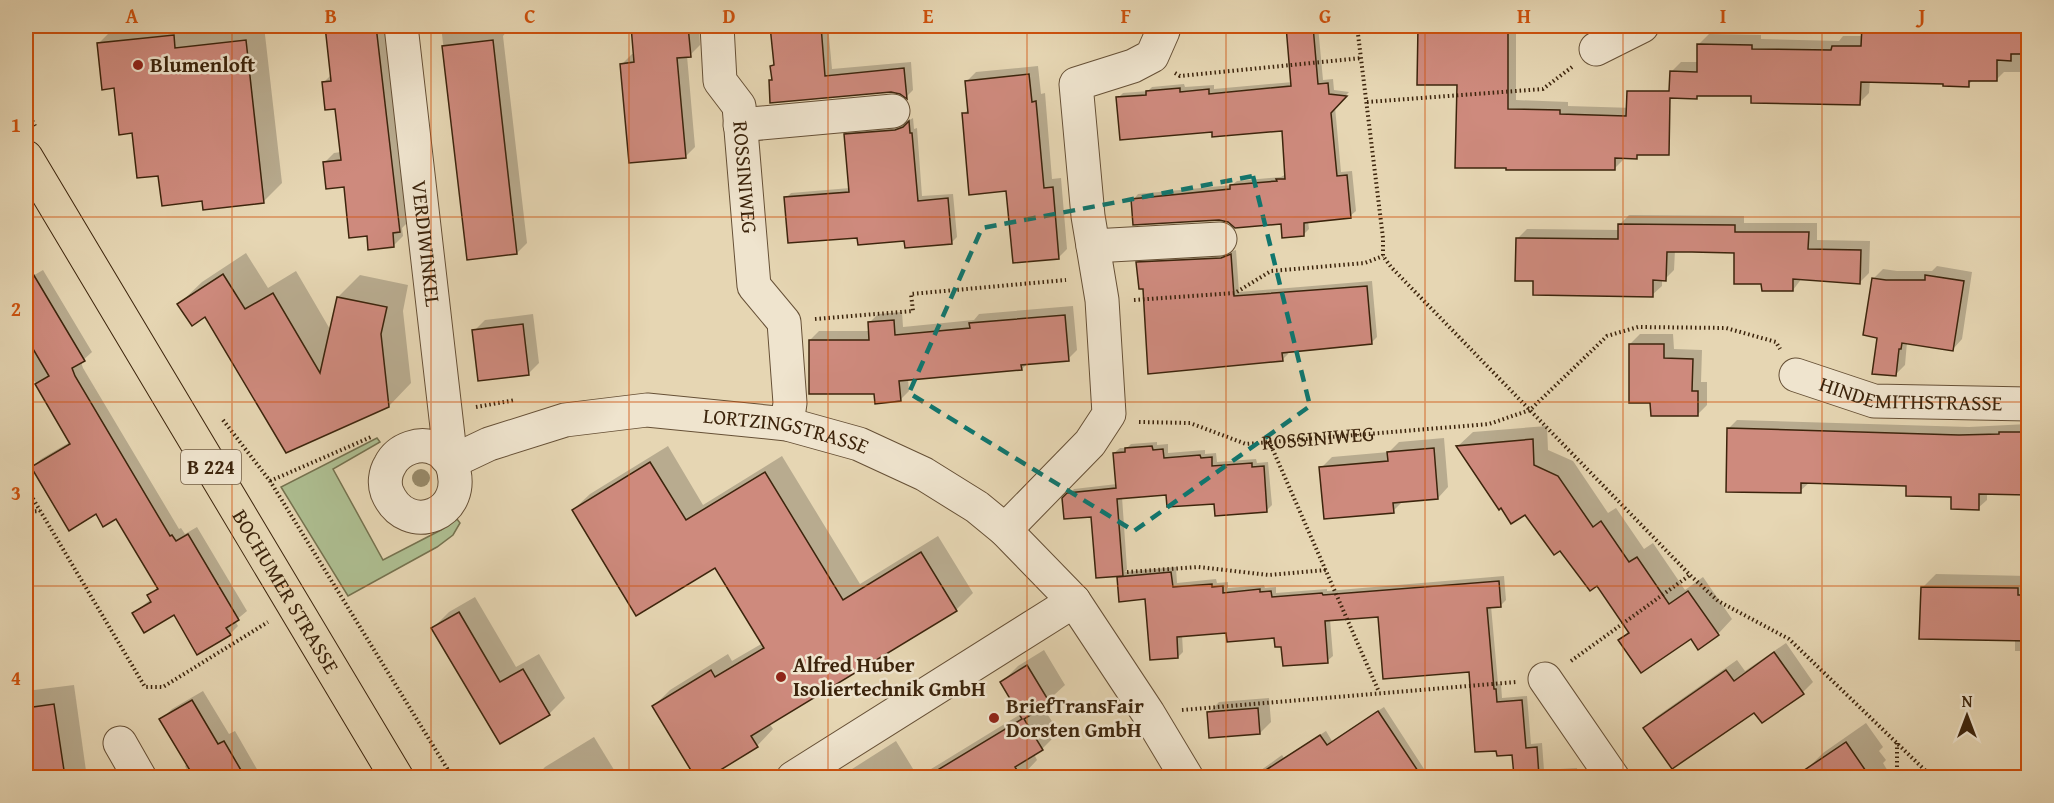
<svg xmlns="http://www.w3.org/2000/svg" width="2054" height="803" viewBox="0 0 2054 803" font-family="'Gentium Book Plus',serif">
<rect width="100%" height="100%" fill="#e6d6b3"/>
<filter id="stains"><feTurbulence type="fractalNoise" baseFrequency=".00333" numOctaves="4"/><feColorMatrix values="0 0 0 0 .2 0 0 0 0 .09 0 0 0 0 .02 0 0 0 .5 -.17"/></filter>
<radialGradient id="worn" r=".72"><stop offset=".6" stop-color="#630" stop-opacity="0"/><stop offset="1" stop-color="#630" stop-opacity=".3"/></radialGradient>
<path fill="#aebf92" stroke="#75724f" stroke-width="1.5" d="M 377,438 L 380,442 L 333,469 L 383,560 L 441,530 L 457,519 L 460,523 L 453,535 L 437,547 L 348,596 L 281,487 Z"/>
<g fill="#0003">
<path d="M 116,26 L 193,26 L 193,31 L 238,26 L 264,26 L 282,183 L 264,201 L 204,208 L 204,199 L 160,174 L 134,132 L 98,44 Z"/>
<path d="M 333,26 L 386,26 L 409,221 L 402,228 L 403,236 L 393,246 L 368,235 L 345,186 L 324,163 L 334,153 L 341,152 L 336,107 L 323,83 L 332,74 L 327,32 Z"/>
<path d="M 441,26 L 511,26 L 503,36 L 527,243 L 517,253 L 468,258 Z"/>
<path d="M 633,26 L 699,26 L 700,45 L 690,55 L 687,56 L 695,147 L 685,157 L 622,64 L 632,54 L 635,54 Z"/>
<path d="M 772,26 L 828,26 L 832,69 L 911,62 L 913,90 L 906,97 L 901,92 L 770,81 L 773,78 L 772,67 L 775,63 Z"/>
<path d="M 1288,26 L 1318,26 L 1323,80 L 1333,79 L 1334,90 L 1349,92 L 1335,107 L 1341,172 L 1352,171 L 1356,211 L 1350,216 L 1308,221 L 1309,229 L 1304,234 L 1282,222 L 1229,221 L 1133,200 L 1138,194 L 1232,185 L 1237,181 L 1281,177 L 1286,174 L 1283,129 L 1213,131 L 1118,98 L 1123,93 L 1148,91 L 1152,87 L 1184,84 L 1185,87 L 1214,85 L 1214,89 L 1293,82 Z"/>
<path d="M 1419,26 L 1516,26 L 1516,100 L 1568,102 L 1568,106 L 1634,108 L 1623,160 L 1614,169 L 1458,84 L 1419,84 Z"/>
<path d="M 1864,26 L 2028,26 L 2028,72 L 2004,72 L 1996,80 L 1974,79 L 1968,85 L 1945,82 L 1870,80 L 1869,93 L 1859,103 L 1753,95 L 1699,95 L 1696,97 L 1671,72 L 1681,62 L 1698,62 L 1699,44 L 1709,34 L 1761,35 L 1761,39 L 1839,41 L 1843,36 L 1863,36 Z"/>
<path d="M 1038,66 L 1041,94 L 1045,93 L 1052,179 L 1061,178 L 1067,249 L 1058,258 L 1008,189 L 963,114 L 969,109 L 967,81 L 976,72 Z"/>
<path d="M 913,118 L 914,129 L 917,128 L 922,196 L 953,194 L 957,237 L 951,243 L 859,237 L 786,198 L 791,193 L 850,188 L 845,135 L 851,130 L 901,125 Z"/>
<path d="M 1629,215 L 1744,216 L 1744,223 L 1817,223 L 1817,240 L 1870,241 L 1869,273 L 1860,282 L 1802,278 L 1793,290 L 1763,282 L 1736,251 L 1675,250 L 1674,270 L 1665,279 L 1662,279 L 1662,286 L 1652,295 L 1534,280 L 1517,239 L 1527,229 L 1620,230 L 1620,224 Z"/>
<path d="M 1236,250 L 1239,292 L 1372,281 L 1377,337 L 1371,343 L 1287,351 L 1288,354 L 1282,360 L 1145,287 L 1138,263 L 1143,257 L 1228,253 Z"/>
<path d="M 246,253 L 268,288 L 296,271 L 331,331 L 338,297 L 360,275 L 408,285 L 403,311 L 411,383 L 389,406 L 287,451 L 206,315 L 179,304 L 202,282 Z"/>
<path d="M 1937,266 L 1972,272 L 1962,339 L 1953,349 L 1907,342 L 1905,365 L 1895,375 L 1879,336 L 1873,279 L 1883,269 L 1897,271 L 1932,271 Z"/>
<path d="M 26,269 L 31,277 L 43,270 L 92,352 L 81,362 L 83,368 L 179,529 L 181,528 L 185,534 L 197,527 L 247,611 L 235,621 L 238,626 L 230,634 L 175,613 L 134,613 L 151,599 L 149,596 L 158,587 L 116,517 L 97,512 L 33,467 L 41,459 L 70,442 L 26,367 Z"/>
<path d="M 2028,290 L 2028,330 L 2023,329 L 2024,295 Z"/>
<path d="M 1073,306 L 1077,350 L 1068,359 L 1028,363 L 1022,369 L 908,379 L 909,391 L 900,400 L 876,393 L 810,340 L 819,331 L 870,331 L 869,323 L 878,314 L 902,312 L 903,327 L 974,320 L 979,314 Z"/>
<path d="M 533,314 L 539,363 L 528,374 L 474,331 L 485,320 Z"/>
<path d="M 1640,334 L 1673,334 L 1674,349 L 1702,350 L 1701,382 L 1707,382 L 1707,405 L 1697,415 L 1652,401 L 1630,344 Z"/>
<path d="M 1737,420 L 1969,427 L 2028,424 L 2028,493 L 1987,493 L 1987,500 L 1978,508 L 1952,496 L 1907,484 L 1810,482 L 1800,491 L 1728,429 Z"/>
<path d="M 1547,426 L 1548,450 L 1573,461 L 1608,513 L 1616,508 L 1644,549 L 1653,543 L 1685,590 L 1703,577 L 1732,619 L 1718,634 L 1620,640 L 1629,631 L 1597,584 L 1458,446 L 1473,432 Z"/>
<path d="M 1444,438 L 1448,487 L 1438,498 L 1403,501 L 1393,511 L 1321,468 L 1332,457 L 1389,452 L 1399,442 Z"/>
<path d="M 1157,442 L 1157,445 L 1168,444 L 1168,453 L 1205,450 L 1205,454 L 1216,453 L 1217,462 L 1256,459 L 1257,463 L 1268,462 L 1272,505 L 1266,511 L 1167,494 L 1122,497 L 1127,569 L 1125,572 L 1176,567 L 1177,583 L 1216,579 L 1217,583 L 1228,582 L 1228,588 L 1264,585 L 1265,588 L 1276,587 L 1276,593 L 1327,589 L 1327,591 L 1504,576 L 1506,600 L 1501,605 L 1491,606 L 1498,684 L 1501,684 L 1502,698 L 1527,696 L 1531,744 L 1542,743 L 1544,770 L 1577,768 L 1578,778 L 1523,778 L 1513,753 L 1470,671 L 1379,615 L 1330,619 L 1333,656 L 1327,661 L 1282,645 L 1275,637 L 1227,632 L 1182,635 L 1183,652 L 1178,657 L 1146,598 L 1119,577 L 1122,574 L 1092,515 L 1064,499 L 1074,489 L 1117,484 L 1114,453 L 1120,448 L 1127,448 L 1131,444 Z"/>
<path d="M 668,446 L 703,505 L 782,456 L 860,584 L 938,536 L 973,593 L 956,610 L 769,723 L 773,729 L 757,746 L 706,778 L 697,778 L 654,706 L 670,690 L 728,654 L 732,661 L 763,643 L 715,566 L 573,510 L 590,494 Z"/>
<path d="M 1936,574 L 2028,576 L 2028,651 L 2015,651 L 2015,639 L 1922,588 Z"/>
<path d="M 475,597 L 516,667 L 539,654 L 565,698 L 549,714 L 500,742 L 433,628 L 449,612 Z"/>
<path d="M 1786,643 L 1813,682 L 1803,692 L 1645,728 L 1656,717 L 1737,660 L 1745,671 Z"/>
<path d="M 1044,650 L 1065,685 L 1042,706 L 1059,732 L 1042,749 L 1034,754 L 1037,760 L 1020,778 L 838,778 L 896,741 L 918,777 L 1021,714 L 1002,682 L 1018,666 Z"/>
<path d="M 74,685 L 87,778 L 26,778 L 26,691 Z"/>
<path d="M 203,691 L 229,734 L 235,731 L 262,778 L 191,778 L 185,766 L 187,764 L 161,720 L 172,709 Z"/>
<path d="M 1269,698 L 1271,722 L 1260,733 L 1209,713 L 1219,702 Z"/>
<path d="M 1384,707 L 1426,772 L 1420,778 L 1250,778 L 1282,755 L 1284,758 L 1326,731 L 1332,741 Z"/>
<path d="M 1866,723 L 1883,747 L 1879,751 L 1886,760 L 1883,763 L 1892,778 L 1806,778 L 1803,773 L 1823,753 Z"/>
<path d="M 594,737 L 619,778 L 535,778 L 545,767 Z"/>
</g>
<g fill="#ce8a7d" stroke="#3c240c" stroke-width="1.5">
<path d="M 325,26 L 376,26 L 400,232 L 393,233 L 394,247 L 368,250 L 367,236 L 349,238 L 344,187 L 326,189 L 323,162 L 341,160 L 335,109 L 325,110 L 322,82 L 331,81 Z"/>
<path d="M 631,26 L 688,26 L 691,57 L 677,58 L 686,158 L 629,163 L 620,64 L 634,62 Z"/>
<path d="M 770,26 L 821,26 L 825,76 L 904,68 L 907,99 L 900,94 L 891,92 L 770,103 L 769,80 L 772,80 L 770,66 L 774,65 Z"/>
<path d="M 1286,26 L 1313,26 L 1318,84 L 1328,83 L 1329,94 L 1347,96 L 1331,113 L 1337,176 L 1347,175 L 1351,218 L 1304,223 L 1304,236 L 1282,238 L 1281,224 L 1235,228 L 1228,222 L 1219,220 L 1133,225 L 1131,199 L 1230,189 L 1230,185 L 1277,181 L 1276,179 L 1285,179 L 1282,131 L 1212,137 L 1212,132 L 1120,140 L 1116,97 L 1146,95 L 1146,91 L 1180,88 L 1180,92 L 1209,89 L 1209,94 L 1291,86 Z"/>
<path d="M 1418,26 L 1508,26 L 1508,109 L 1560,110 L 1560,114 L 1626,116 L 1627,91 L 1669,91 L 1670,71 L 1697,72 L 1697,44 L 1752,45 L 1752,49 L 1831,50 L 1832,46 L 1861,46 L 1862,26 L 1916,27 L 1916,30 L 1978,30 L 1981,26 L 1994,26 L 2028,27 L 2028,54 L 2011,54 L 2011,61 L 1997,60 L 1997,81 L 1969,81 L 1969,87 L 1943,86 L 1943,84 L 1861,82 L 1860,105 L 1751,103 L 1751,96 L 1697,96 L 1697,99 L 1670,98 L 1669,155 L 1637,155 L 1637,159 L 1615,158 L 1615,170 L 1506,170 L 1506,168 L 1455,168 L 1457,85 L 1417,85 Z"/>
<path d="M 174,35 L 175,48 L 246,40 L 264,203 L 203,210 L 202,201 L 162,206 L 158,176 L 137,178 L 132,133 L 119,135 L 114,88 L 102,90 L 97,43 Z"/>
<path d="M 493,40 L 517,254 L 467,260 L 442,46 Z"/>
<path d="M 1029,74 L 1032,102 L 1036,101 L 1044,188 L 1053,187 L 1059,259 L 1013,263 L 1006,191 L 969,195 L 962,113 L 968,113 L 965,81 Z"/>
<path d="M 909,121 L 910,133 L 912,133 L 918,201 L 948,198 L 952,244 L 905,248 L 904,241 L 858,245 L 857,238 L 788,243 L 784,197 L 849,192 L 844,134 L 895,130 L 903,127 Z"/>
<path d="M 1618,224 L 1735,225 L 1735,232 L 1809,232 L 1808,249 L 1861,250 L 1860,284 L 1793,279 L 1793,291 L 1762,291 L 1761,284 L 1734,284 L 1734,253 L 1692,252 L 1667,252 L 1666,281 L 1653,280 L 1653,297 L 1533,295 L 1533,281 L 1515,281 L 1516,238 L 1618,239 Z"/>
<path d="M 1231,254 L 1234,296 L 1367,286 L 1372,344 L 1282,353 L 1283,361 L 1148,374 L 1143,289 L 1139,289 L 1136,262 L 1221,258 Z"/>
<path d="M 26,262 L 85,361 L 72,368 L 75,376 L 170,536 L 172,535 L 176,541 L 188,534 L 239,620 L 226,628 L 231,635 L 197,655 L 174,615 L 144,633 L 132,613 L 151,602 L 147,595 L 158,589 L 116,519 L 103,527 L 96,514 L 69,531 L 31,467 L 70,444 L 35,384 L 49,376 L 26,337 Z"/>
<path d="M 223,274 L 245,309 L 273,293 L 320,373 L 337,297 L 387,307 L 381,334 L 389,407 L 286,453 L 205,317 L 192,326 L 177,304 Z"/>
<path d="M 1925,275 L 1964,281 L 1953,351 L 1902,343 L 1901,349 L 1899,349 L 1896,376 L 1872,374 L 1877,338 L 1863,335 L 1872,278 L 1886,280 L 1925,280 Z"/>
<path d="M 1065,315 L 1069,361 L 1021,365 L 1022,370 L 899,381 L 901,401 L 875,404 L 874,394 L 809,394 L 809,340 L 869,340 L 868,322 L 894,320 L 895,335 L 970,328 L 969,323 Z"/>
<path d="M 523,324 L 529,375 L 478,381 L 472,330 Z"/>
<path d="M 1629,344 L 1664,344 L 1664,358 L 1693,359 L 1692,391 L 1698,391 L 1698,416 L 1651,416 L 1650,403 L 1629,403 Z"/>
<path d="M 1727,428 L 1959,435 L 1999,434 L 1999,432 L 2028,432 L 2028,495 L 1979,494 L 1979,510 L 1951,509 L 1951,497 L 1906,496 L 1906,486 L 1801,483 L 1801,493 L 1726,492 Z"/>
<path d="M 1533,439 L 1534,465 L 1558,476 L 1593,527 L 1601,521 L 1629,562 L 1637,557 L 1669,604 L 1688,591 L 1719,635 L 1698,650 L 1691,639 L 1641,673 L 1618,640 L 1629,633 L 1597,586 L 1590,591 L 1560,551 L 1554,555 L 1525,515 L 1511,524 L 1501,508 L 1499,510 L 1456,446 Z"/>
<path d="M 1152,446 L 1153,450 L 1163,449 L 1164,458 L 1200,455 L 1201,458 L 1212,457 L 1212,466 L 1252,463 L 1252,467 L 1264,466 L 1267,512 L 1215,516 L 1214,504 L 1167,507 L 1166,495 L 1117,499 L 1123,576 L 1096,578 L 1091,517 L 1064,519 L 1062,498 L 1067,493 L 1116,488 L 1113,453 L 1125,452 L 1125,448 Z"/>
<path d="M 1434,448 L 1438,499 L 1393,503 L 1394,513 L 1324,519 L 1319,467 L 1388,461 L 1387,452 Z"/>
<path d="M 650,462 L 686,520 L 765,472 L 843,600 L 921,552 L 957,611 L 751,736 L 758,747 L 709,777 L 695,777 L 652,706 L 711,670 L 715,677 L 764,648 L 715,568 L 636,616 L 572,510 Z"/>
<path d="M 1171,572 L 1173,587 L 1212,584 L 1212,587 L 1223,586 L 1223,593 L 1260,589 L 1260,592 L 1271,591 L 1272,597 L 1322,593 L 1323,595 L 1499,581 L 1501,607 L 1487,608 L 1494,689 L 1496,689 L 1497,702 L 1522,700 L 1526,748 L 1537,747 L 1539,776 L 1514,776 L 1512,755 L 1497,756 L 1496,751 L 1475,752 L 1469,672 L 1383,679 L 1378,617 L 1325,621 L 1328,663 L 1283,666 L 1281,647 L 1275,647 L 1274,638 L 1227,642 L 1226,633 L 1177,637 L 1178,658 L 1150,660 L 1145,599 L 1119,602 L 1117,577 Z"/>
<path d="M 1921,587 L 2018,588 L 2018,595 L 2028,595 L 2028,641 L 1919,639 Z"/>
<path d="M 459,612 L 500,682 L 523,669 L 550,715 L 500,744 L 431,628 Z"/>
<path d="M 1774,652 L 1804,694 L 1762,723 L 1754,713 L 1672,769 L 1643,728 L 1726,670 L 1734,681 Z"/>
<path d="M 1027,665 L 1050,703 L 1024,719 L 1043,750 L 1015,767 L 1021,777 L 926,777 L 1022,719 L 1000,682 Z"/>
<path d="M 192,700 L 218,744 L 224,741 L 245,777 L 194,777 L 159,719 Z"/>
<path d="M 54,704 L 65,777 L 26,777 L 26,708 Z"/>
<path d="M 1258,708 L 1260,734 L 1209,738 L 1207,712 Z"/>
<path d="M 1378,711 L 1422,777 L 1255,777 L 1320,735 L 1327,745 Z"/>
<path d="M 1846,742 L 1870,777 L 1794,777 Z"/>
</g>
<g fill="none" stroke-linecap="round" stroke-linejoin="round">
<g stroke="#665036" stroke-width="35">
<g id="minor">
<path id="s2" d="M 401,26 L 451,462 C 472,515 406,539 387,492 C 384,484 385,473 390,465 C 398,449 421,440 438,450 C 443,452 447,459 451,462"/>
<path id="s3" d="M 717,26 L 720,81 L 739,106 L 754,286 L 784,322 L 790,403 L 787,424"/>
<path d="M 1596,49 L 1642,26"/>
<path d="M 740,125 L 893,111"/>
<path d="M 1093,246 L 1220,239"/>
<path id="s4" d="M 1796,375 L 1874,401 L 2028,404"/>
<path id="s5" d="M 451,462 L 489,444 L 565,420 L 647,410 L 787,424 L 859,444 L 924,474 L 977,507 L 1005,530 L 1074,601 L 1148,713 L 1187,778"/>
<path d="M 1005,530 L 1090,443 L 1109,414 L 1102,300 L 1088,216 L 1076,84 L 1133,66 L 1152,56 L 1163,31 L 1162,26"/>
<path d="M 1545,679 L 1613,778"/>
<path d="M 120,743 L 140,778"/>
<path d="M 793,778 L 1074,601"/>
</g>
</g>
<g stroke="#3c240c" stroke-width="35">
<g id="major">
<path id="s6" d="M 26,157 L 397,778"/>
</g>
</g>
<g stroke="#3c240c" stroke-width="4" stroke-dasharray="1.5 3" stroke-linecap="butt">
<path d="M 1357,26 L 1383,238 L 1383,256 L 1391,267 L 1690,575 L 1718,601 L 1789,639 L 1933,778"/>
<path d="M 1175,73 L 1180,76 L 1362,58"/>
<path d="M 1367,102 L 1543,89 L 1572,67"/>
<path d="M 26,109 L 35,126"/>
<path d="M 1134,300 L 1235,293 L 1271,271 L 1365,263 L 1383,256"/>
<path d="M 815,319 L 913,311 L 911,294 L 1066,280"/>
<path d="M 476,407 L 515,400"/>
<path d="M 223,420 L 270,481 L 453,778"/>
<path id="s1" d="M 1139,422 L 1190,423 L 1246,444 L 1489,424 L 1530,410 L 1607,336 L 1638,327 L 1726,328 L 1776,342 L 1780,349"/>
<path d="M 1269,441 L 1379,692"/>
<path d="M 270,481 L 371,437"/>
<path d="M 26,487 L 145,687 L 163,687 L 268,622"/>
<path d="M 26,512 L 40,511"/>
<path d="M 1127,572 L 1198,567 L 1269,575 L 1326,570"/>
<path d="M 1571,661 L 1690,575"/>
<path d="M 1182,710 L 1516,682"/>
<path d="M 1897,743 L 1897,778"/>
</g>
<use href="#minor" stroke="#efe4ce" stroke-width="33"/>
<use href="#major" stroke="#e6d6b3" stroke-width="33"/>
</g>
<circle fill="#988a6a" cx="421" cy="478" r="9"/>
<path fill="none" stroke="#0f766e" stroke-width="4.5" stroke-dasharray="12 8" stroke-linejoin="round" d="M 1253,176 L 1310,406 L 1134,531 L 909,393 L 982,228 Z"/>
<path fill="none" stroke="#ce510c" stroke-width="1.5" stroke-opacity="0.55" d="M 232,26 L 232,778M 431,26 L 431,778M 629,26 L 629,778M 828,26 L 828,778M 1027,26 L 1027,778M 1226,26 L 1226,778M 1425,26 L 1425,778M 1623,26 L 1623,778M 1822,26 L 1822,778M 26,217 L 2028,217M 26,402 L 2028,402M 26,586 L 2028,586"/>
<g fill="#8f2418" stroke="#efe4ce" stroke-width="2">
<circle cx="138" cy="65" r="6"/>
<circle cx="781" cy="677" r="6"/>
<circle cx="994" cy="718" r="6"/>
</g>
<g text-anchor="middle" stroke-width="5" stroke-linejoin="round" paint-order="stroke">
<rect fill="#efe4ce" stroke="#725e46" stroke-width="1.5" x="181" y="450" width="60" height="34" rx="4.5"/>
<g font-size="20" font-weight="bold" fill="#3c240c">
<text x="211" y="474">B 224</text>
</g>
<g font-size="21" font-weight="bold" fill="#3c240c" stroke="#efe4ce" text-anchor="start">
<text x="150" y="72">Blumenloft</text>
<text x="793" y="672">Alfred Huber<tspan x="793" dy="24">Isoliertechnik GmbH</tspan></text>
<text x="1006" y="713">BriefTransFair<tspan x="1006" dy="24">Dorsten GmbH</tspan></text>
</g>
<g font-size="21" fill="#3c240c" stroke="#efe4ce">
<text dy="7" stroke="none"><textPath href="#s3" startOffset="158">ROSSINIWEG</textPath></text>
<text dy="7" stroke="none"><textPath href="#s2" startOffset="219">VERDIWINKEL</textPath></text>
<text dy="7" stroke="none"><textPath href="#s4" startOffset="118">HINDEMITHSTRASSE</textPath></text>
<text dy="7" stroke="none"><textPath href="#s5" startOffset="345">LORTZINGSTRASSE</textPath></text>
<text dy="7" stroke="none"><textPath href="#s1" startOffset="183">ROSSINIWEG</textPath></text>
<text dy="7" stroke="none"><textPath href="#s6" startOffset="506">BOCHUMER STRASSE</textPath></text>
</g>
</g>
<rect width="2054" height="803" fill="none" stroke="#e6d6b3" stroke-width="66"/>
<g transform="translate(1967 716)" stroke="#efe4ce" stroke-width="4.5" paint-order="stroke">
<path d="M0-4.5L10 22L0 15L-10 22Z" fill="#3c240c"/>
<text y="-9" font-size="16" font-weight="bold" text-anchor="middle" fill="#3c240c">N</text>
</g>
<rect x="33" y="33" width="1988" height="737" fill="none" stroke="#ce510c" stroke-width="2"/>
<g font-size="20" text-anchor="middle" font-weight="bold" fill="#ce510c">
<text x="132" y="23">A</text>
<text x="331" y="23">B</text>
<text x="530" y="23">C</text>
<text x="729" y="23">D</text>
<text x="928" y="23">E</text>
<text x="1126" y="23">F</text>
<text x="1325" y="23">G</text>
<text x="1524" y="23">H</text>
<text x="1723" y="23">I</text>
<text x="1922" y="23">J</text>
<text x="16" y="132">1</text>
<text x="16" y="316">2</text>
<text x="16" y="500">3</text>
<text x="16" y="685">4</text>
</g>
<rect width="100%" height="100%" filter="url(#stains)"/>
<rect width="100%" height="100%" fill="url(#worn)"/>
</svg>
